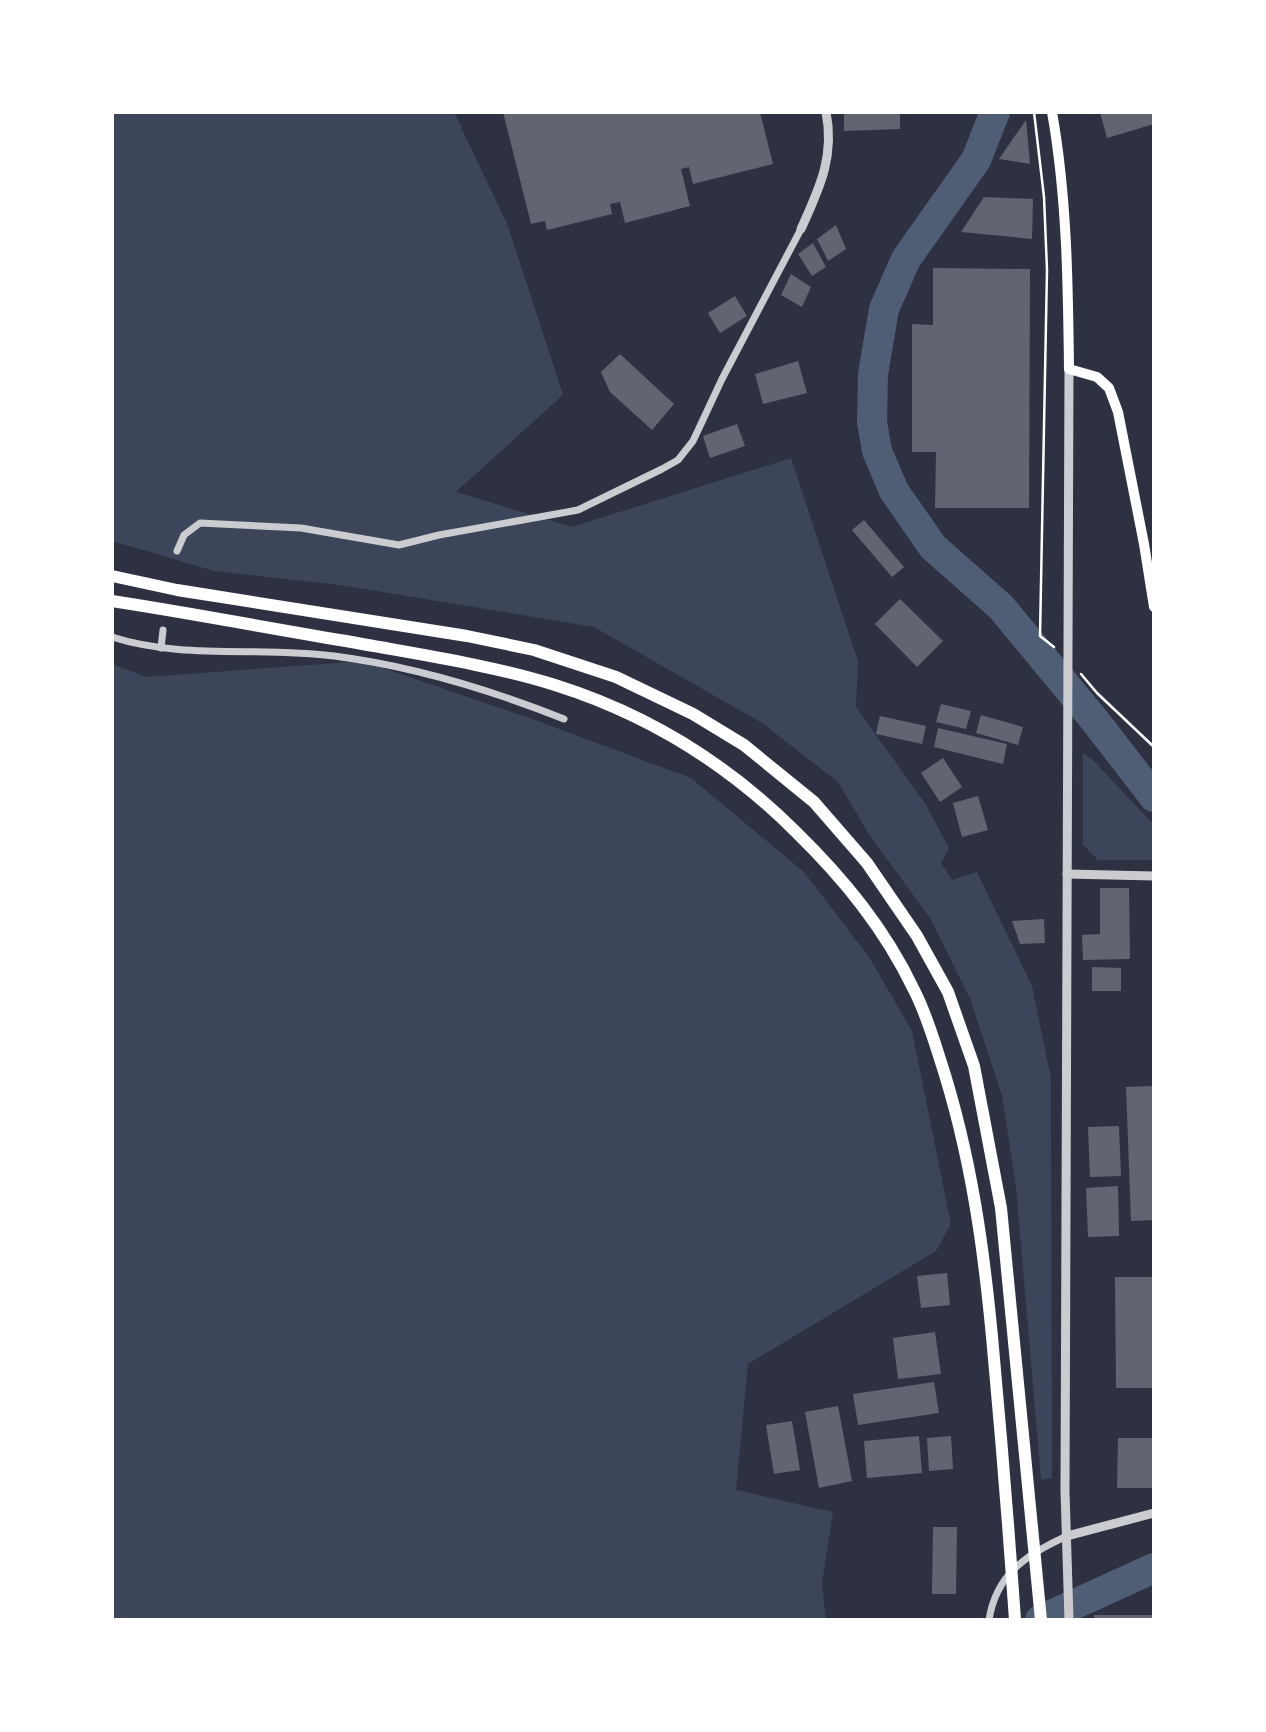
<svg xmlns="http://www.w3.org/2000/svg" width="1266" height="1732" viewBox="0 0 1266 1732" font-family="Lora,serif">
<rect width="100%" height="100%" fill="#2d3142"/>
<g fill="#3c4559">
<path d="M 112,112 L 454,112 L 508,226 L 563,395 L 456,492 L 572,527 L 791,458 L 858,661 L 856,707 L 925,803 L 949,848 L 941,863 L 952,880 L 977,872 L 1032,986 L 1051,1078 L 1052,1478 L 1041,1480 L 1016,1187 L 1002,1096 L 970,999 L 930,918 L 870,836 L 838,782 L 762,723 L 594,627 L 340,585 L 214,571 L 112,541 Z"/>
<path d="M 363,661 L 535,720 L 691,778 L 804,872 L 869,957 L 912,1031 L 951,1224 L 936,1251 L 748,1364 L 736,1490 L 833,1512 L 822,1583 L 826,1620 L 112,1620 L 112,664 L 146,677 Z"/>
<path d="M 1083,753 L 1094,761 L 1154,825 L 1154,860 L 1098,860 L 1083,845 Z"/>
</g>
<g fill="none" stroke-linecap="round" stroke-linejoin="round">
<g stroke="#4f5d75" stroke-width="30">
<path d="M 995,112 L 976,160 L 906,259 L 884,309 L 873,374 L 872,422 L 877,451 L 894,491 L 933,547 L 1001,607 L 1096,722 L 1154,797"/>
<path d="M 1040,1620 L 1154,1568"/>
</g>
</g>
<g fill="#626471">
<path d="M 503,112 L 760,112 L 773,164 L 693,184 L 689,167 L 681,169 L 690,206 L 625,223 L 620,202 L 610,204 L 612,214 L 547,230 L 545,221 L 531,224 Z"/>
<path d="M 844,112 L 900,112 L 900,129 L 844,131 Z"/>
<path d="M 1100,112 L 1154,112 L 1154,124 L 1107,138 Z"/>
<path d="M 1026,120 L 1030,164 L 999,159 Z"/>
<path d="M 984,197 L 1033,199 L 1032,239 L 961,232 Z"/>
<path d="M 836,225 L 846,249 L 828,261 L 817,239 Z"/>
<path d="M 813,243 L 826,267 L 812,276 L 798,254 Z"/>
<path d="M 933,268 L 1030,269 L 1029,508 L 935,508 L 936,452 L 912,452 L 912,324 L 933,325 Z"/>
<path d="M 791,274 L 811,287 L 802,307 L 781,295 Z"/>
<path d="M 735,296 L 747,316 L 720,333 L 708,313 Z"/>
<path d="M 620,354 L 674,404 L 652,430 L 610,392 L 601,372 Z"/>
<path d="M 798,361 L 807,393 L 763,404 L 755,374 Z"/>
<path d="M 737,424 L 745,446 L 710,458 L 703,436 Z"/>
<path d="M 864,520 L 904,567 L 892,577 L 852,530 Z"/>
<path d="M 900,599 L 943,641 L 917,667 L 875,624 Z"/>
<path d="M 941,704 L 971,711 L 966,729 L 936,722 Z"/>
<path d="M 981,715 L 1023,727 L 1018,745 L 976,733 Z"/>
<path d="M 880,716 L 926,726 L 922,744 L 876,734 Z"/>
<path d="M 938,728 L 1007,744 L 1003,764 L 934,747 Z"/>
<path d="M 943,758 L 962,787 L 940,802 L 921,773 Z"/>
<path d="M 978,796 L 988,830 L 962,837 L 953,803 Z"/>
<path d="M 1100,888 L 1129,888 L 1130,959 L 1083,960 L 1082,935 L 1100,934 Z"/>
<path d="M 1044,919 L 1045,943 L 1020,944 L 1012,921 Z"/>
<path d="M 1092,967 L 1121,968 L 1121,991 L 1092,991 Z"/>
<path d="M 1154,1086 L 1154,1220 L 1131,1221 L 1126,1087 Z"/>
<path d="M 1119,1126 L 1121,1176 L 1090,1177 L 1088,1127 Z"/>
<path d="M 1118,1186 L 1119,1236 L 1088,1237 L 1086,1188 Z"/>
<path d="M 947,1273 L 950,1305 L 921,1308 L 917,1276 Z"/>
<path d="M 1115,1277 L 1154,1277 L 1154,1388 L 1116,1388 Z"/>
<path d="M 935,1332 L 941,1374 L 898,1379 L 893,1338 Z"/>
<path d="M 934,1382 L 939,1413 L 858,1425 L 853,1394 Z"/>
<path d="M 838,1406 L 852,1481 L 819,1488 L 805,1412 Z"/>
<path d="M 792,1421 L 800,1470 L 774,1474 L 766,1425 Z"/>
<path d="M 919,1436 L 922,1473 L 867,1478 L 864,1441 Z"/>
<path d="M 951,1436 L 953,1469 L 929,1471 L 927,1438 Z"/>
<path d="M 1118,1438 L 1154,1438 L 1154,1488 L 1117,1488 Z"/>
<path d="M 933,1527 L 957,1527 L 956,1594 L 932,1594 Z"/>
<rect x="1094" y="1615" width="60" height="5"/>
</g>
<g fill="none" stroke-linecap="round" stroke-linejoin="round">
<g stroke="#fff" stroke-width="2.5">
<path d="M 1034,112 L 1044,197 L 1047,270 L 1040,636 L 1054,647"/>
<path d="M 1081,674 L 1097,693 L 1154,747"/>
</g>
<g stroke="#caccd0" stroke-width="7">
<path d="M 177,551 L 184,535 L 200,523 L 301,528 L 399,545 L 439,535 L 578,510 L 662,469 L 678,460 L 693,441 L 722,379 L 801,229"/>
<path d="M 112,637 C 184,660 260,646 334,656 C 413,666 491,690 564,719"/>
<path d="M 161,648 L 163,630"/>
<path d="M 989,1620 C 996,1574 1027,1554 1067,1536"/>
</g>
<g stroke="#caccd0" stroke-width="9">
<path d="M 801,229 C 819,189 835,157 826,112"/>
<path d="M 1069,369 L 1065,1491 L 1069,1620"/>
<path d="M 1067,874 L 1154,876"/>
<path d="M 1067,1536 L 1154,1513"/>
</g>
<path stroke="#fff" stroke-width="10" d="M 1052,112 C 1067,197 1068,282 1069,369 L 1097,377 L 1109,388 L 1118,412 L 1144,544 L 1154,607"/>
<g stroke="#fff" stroke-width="12">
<path d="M 112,576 L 177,590 L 467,636 L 534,650 L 616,677 L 693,714 L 744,745 L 814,802 L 867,863 L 917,936 L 948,992 L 974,1066 L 1001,1208 L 1041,1620"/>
<path d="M 112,601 C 190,613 268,628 346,641 C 416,654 487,664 555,685 C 647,714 729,765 796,832 C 844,879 885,929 914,990 C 925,1011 932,1034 939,1056 C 972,1156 985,1255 994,1359 C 1002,1446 1009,1533 1015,1620"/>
</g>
</g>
<rect width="1266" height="1732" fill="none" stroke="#ffffff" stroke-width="228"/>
</svg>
